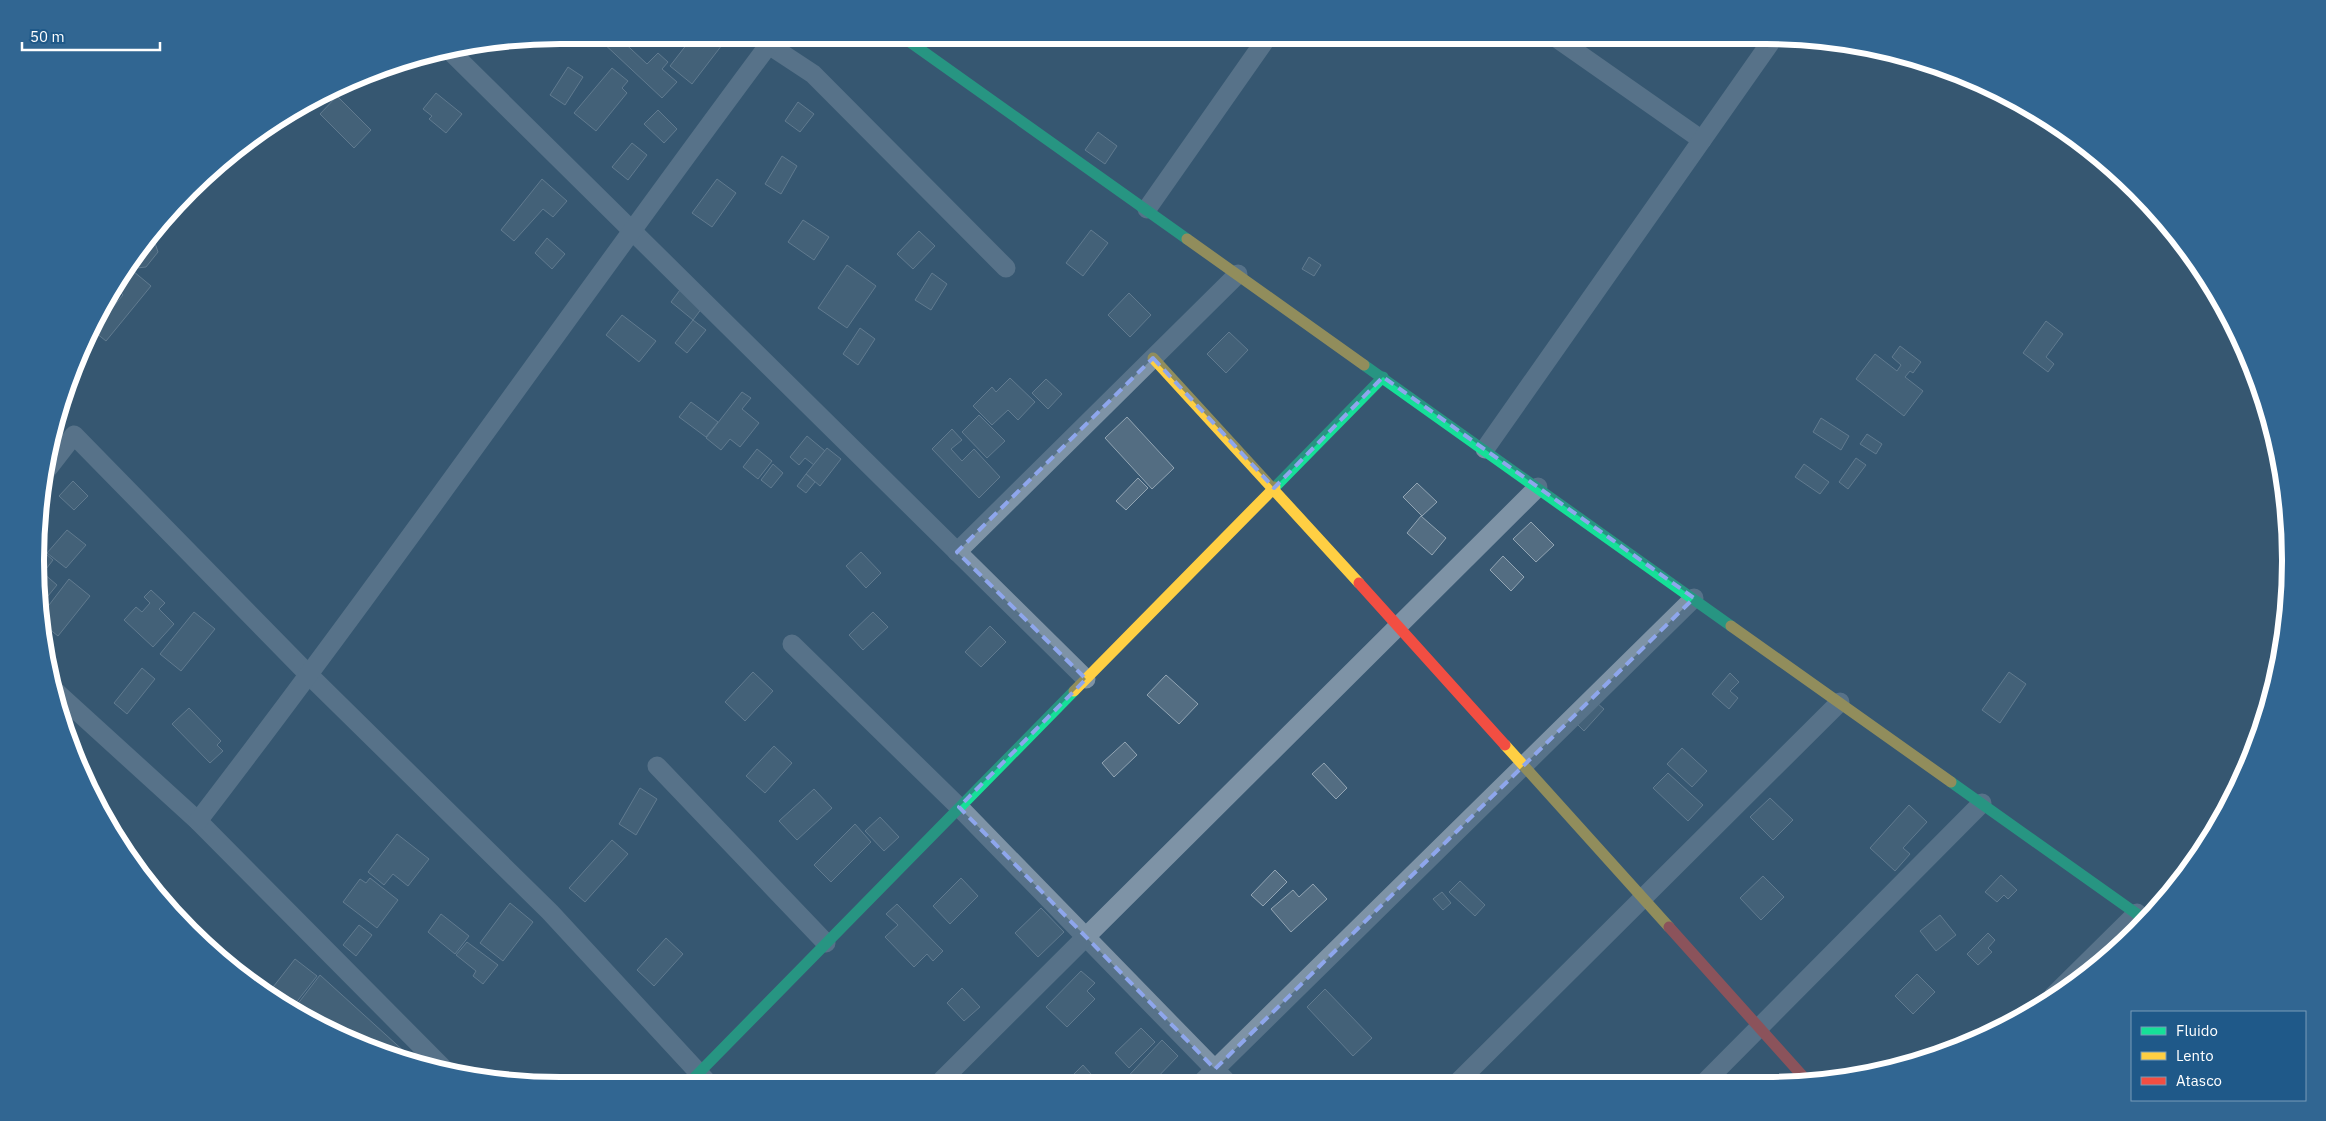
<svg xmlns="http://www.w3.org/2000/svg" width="2326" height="1121" viewBox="0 0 2326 1121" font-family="'IBM Plex Sans',sans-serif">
<rect width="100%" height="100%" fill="#375771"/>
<g fill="#536d82" stroke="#92a5b4">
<path d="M 592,35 L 602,35 L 597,40 Z"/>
<path d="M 604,35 L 616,35 L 647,64 L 658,53 L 668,62 L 662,69 L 677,82 L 662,98 L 600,40 Z"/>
<path d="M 694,35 L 709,35 L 722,45 L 692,84 L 670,66 Z"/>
<path d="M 568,67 L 583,77 L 565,105 L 550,95 Z"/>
<path d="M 612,68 L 628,81 L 622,88 L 627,93 L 596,131 L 574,113 Z"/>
<path d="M 436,93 L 462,114 L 446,133 L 429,119 L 432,116 L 423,109 Z"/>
<path d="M 337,96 L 371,130 L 354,148 L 320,114 Z"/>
<path d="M 798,102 L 814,114 L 800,132 L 785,121 Z"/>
<path d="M 658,110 L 677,129 L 664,143 L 644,124 Z"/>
<path d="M 1098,132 L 1117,146 L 1105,164 L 1085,150 Z"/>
<path d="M 632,143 L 647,155 L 628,180 L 612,167 Z"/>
<path d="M 782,156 L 797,166 L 781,194 L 765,184 Z"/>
<path d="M 542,179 L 567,201 L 553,217 L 543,209 L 514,241 L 501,230 Z"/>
<path d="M 717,179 L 736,193 L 712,227 L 692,213 Z"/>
<path d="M 803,220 L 829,237 L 814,260 L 788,242 Z"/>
<path d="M 1091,230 L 1108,243 L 1083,276 L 1066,263 Z"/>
<path d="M 919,231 L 935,246 L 913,269 L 897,254 Z"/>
<path d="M 149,235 L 153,237 L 158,252 L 146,267 L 128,269 L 126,266 Z"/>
<path d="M 547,238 L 565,254 L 552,269 L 535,253 Z"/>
<path d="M 1309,257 L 1321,265 L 1314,276 L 1302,269 Z"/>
<path d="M 847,265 L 876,286 L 847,328 L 818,308 Z"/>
<path d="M 133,271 L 151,286 L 106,341 L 91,329 L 102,310 L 107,314 L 123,295 L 118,290 Z"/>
<path d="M 932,273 L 947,284 L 931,310 L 915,300 Z"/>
<path d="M 680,290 L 702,308 L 693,320 L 671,302 Z"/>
<path d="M 1129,293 L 1151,315 L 1130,337 L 1108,315 Z"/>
<path d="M 622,315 L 656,341 L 639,362 L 606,335 Z"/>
<path d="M 693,320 L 706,330 L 687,353 L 675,343 Z"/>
<path d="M 2046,321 L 2063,334 L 2046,357 L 2054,364 L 2048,372 L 2023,353 Z"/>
<path d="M 860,328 L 875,339 L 858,365 L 843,354 Z"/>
<path d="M 1229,332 L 1248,350 L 1226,373 L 1207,354 Z"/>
<path d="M 1900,346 L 1921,362 L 1913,373 L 1910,371 L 1905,377 L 1923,391 L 1904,416 L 1856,379 L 1875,354 L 1897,371 L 1901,365 L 1892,357 Z"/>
<path d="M 1010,378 L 1035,402 L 1018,420 L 1008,410 L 992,425 L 973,406 L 992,387 L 996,392 Z"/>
<path d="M 1046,379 L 1062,394 L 1048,409 L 1032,393 Z"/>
<path d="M 742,392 L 751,398 L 742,409 L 759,423 L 740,447 L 730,439 L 721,450 L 706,438 Z"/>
<path d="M 691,402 L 718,422 L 706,437 L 679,417 Z"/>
<path d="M 979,415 L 1005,441 L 987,458 L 962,432 Z"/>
<path d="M 1127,417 L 1174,468 L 1152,489 L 1105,438 Z"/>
<path d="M 1821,418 L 1849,436 L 1841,450 L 1813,432 Z"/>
<path d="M 952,429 L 962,440 L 951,449 L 962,461 L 974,449 L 1000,477 L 979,498 L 932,449 Z"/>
<path d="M 1867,434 L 1882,444 L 1876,454 L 1860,444 Z"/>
<path d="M 807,436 L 825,451 L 814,465 L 805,458 L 799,465 L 790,457 Z"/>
<path d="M 827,448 L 841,459 L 820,486 L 806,474 Z"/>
<path d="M 757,449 L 772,461 L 758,479 L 743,467 Z"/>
<path d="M 1856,458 L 1866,465 L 1848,489 L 1839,482 Z"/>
<path d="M 773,464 L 783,473 L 771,488 L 761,480 Z"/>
<path d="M 1804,464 L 1829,482 L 1820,494 L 1795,477 Z"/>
<path d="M 806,474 L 815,482 L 806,493 L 797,486 Z"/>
<path d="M 1138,478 L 1148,488 L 1126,510 L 1116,501 Z"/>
<path d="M 73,481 L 88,496 L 74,510 L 59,496 Z"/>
<path d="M 1417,483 L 1437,502 L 1422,516 L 1403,497 Z"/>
<path d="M 1421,516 L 1446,538 L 1432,555 L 1407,533 Z"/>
<path d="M 1531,522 L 1554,545 L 1536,562 L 1513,539 Z"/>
<path d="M 67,530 L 86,545 L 66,568 L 47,553 Z"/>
<path d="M 39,548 L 53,560 L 43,573 L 57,585 L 39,607 L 37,550 Z"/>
<path d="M 861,552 L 881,573 L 866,588 L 846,566 Z"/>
<path d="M 1503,556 L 1524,577 L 1511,591 L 1490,570 Z"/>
<path d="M 69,579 L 90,596 L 58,636 L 39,621 L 39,618 Z"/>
<path d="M 151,590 L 165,603 L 159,609 L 174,624 L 153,647 L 124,620 L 136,607 L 142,612 L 150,603 L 144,597 Z"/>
<path d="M 194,612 L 215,629 L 181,671 L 160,654 Z"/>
<path d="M 873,612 L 888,627 L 863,650 L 849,635 Z"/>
<path d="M 990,626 L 1006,642 L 981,667 L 965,652 Z"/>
<path d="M 142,668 L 155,679 L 127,714 L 114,703 Z"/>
<path d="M 753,672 L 773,691 L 745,721 L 725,702 Z"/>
<path d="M 2009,672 L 2026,684 L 2000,723 L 1982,710 Z"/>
<path d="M 1730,673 L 1739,682 L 1730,691 L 1738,698 L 1729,709 L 1712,694 Z"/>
<path d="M 1166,675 L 1198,704 L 1179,724 L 1147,695 Z"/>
<path d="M 1597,703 L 1604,709 L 1584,731 L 1577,724 Z"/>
<path d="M 189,708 L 221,741 L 217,745 L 223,751 L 210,763 L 172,724 Z"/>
<path d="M 1125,742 L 1137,755 L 1114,777 L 1102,763 Z"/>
<path d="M 774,746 L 792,763 L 765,793 L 746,776 Z"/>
<path d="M 1682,748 L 1707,771 L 1692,787 L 1667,764 Z"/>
<path d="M 1324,763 L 1347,788 L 1336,799 L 1312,774 Z"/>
<path d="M 1668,773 L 1703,805 L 1688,821 L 1653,788 Z"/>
<path d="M 640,788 L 657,799 L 636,835 L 619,824 Z"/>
<path d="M 814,789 L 832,808 L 797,840 L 779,821 Z"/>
<path d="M 1770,798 L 1793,820 L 1773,840 L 1750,817 Z"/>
<path d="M 1909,805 L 1927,822 L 1903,848 L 1910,854 L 1895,871 L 1870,848 Z"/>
<path d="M 880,817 L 899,837 L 884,851 L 865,831 Z"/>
<path d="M 855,824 L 871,842 L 831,882 L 814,865 Z"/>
<path d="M 397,834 L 429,859 L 408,886 L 393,874 L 384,885 L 368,872 Z"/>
<path d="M 612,840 L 628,854 L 585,902 L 569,888 Z"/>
<path d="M 1275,870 L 1287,882 L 1263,906 L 1251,895 Z"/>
<path d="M 2001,875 L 2017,890 L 2008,899 L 2004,895 L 1997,902 L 1985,892 Z"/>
<path d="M 1763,876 L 1784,897 L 1761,920 L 1740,898 Z"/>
<path d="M 370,878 L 398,900 L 377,928 L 343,902 L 360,879 L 366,883 Z"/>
<path d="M 961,878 L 978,896 L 950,924 L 933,906 Z"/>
<path d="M 1460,881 L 1485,905 L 1475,916 L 1449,892 Z"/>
<path d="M 1313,884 L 1327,899 L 1291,932 L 1271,909 L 1293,890 L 1299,897 Z"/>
<path d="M 1442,892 L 1451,903 L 1443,910 L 1433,899 Z"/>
<path d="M 510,903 L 533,922 L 503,961 L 480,943 Z"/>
<path d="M 897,904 L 943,951 L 933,961 L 927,954 L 914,967 L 885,937 L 898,925 L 886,914 Z"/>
<path d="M 1041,908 L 1064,932 L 1038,957 L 1015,933 Z"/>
<path d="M 441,914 L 469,936 L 455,954 L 428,932 Z"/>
<path d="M 1940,915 L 1956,935 L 1936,951 L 1920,931 Z"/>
<path d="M 359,925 L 372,935 L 356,956 L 343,945 Z"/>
<path d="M 1988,933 L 1995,940 L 1988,948 L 1992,952 L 1978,965 L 1967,954 Z"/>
<path d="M 666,938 L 683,954 L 654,986 L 637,970 Z"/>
<path d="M 467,942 L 498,965 L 483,984 L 473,976 L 476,971 L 456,955 Z"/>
<path d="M 295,959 L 317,976 L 291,1009 L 266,996 Z"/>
<path d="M 1081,971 L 1095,983 L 1087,991 L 1095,999 L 1067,1027 L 1046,1007 Z"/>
<path d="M 1917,974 L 1935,992 L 1913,1014 L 1895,996 Z"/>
<path d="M 320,975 L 418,1064 L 359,1046 L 293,1010 Z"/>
<path d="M 962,988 L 980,1007 L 964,1021 L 947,1003 Z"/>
<path d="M 1325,989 L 1372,1038 L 1353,1056 L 1307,1007 Z"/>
<path d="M 1141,1028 L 1155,1042 L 1129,1068 L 1115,1053 Z"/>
<path d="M 1162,1040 L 1178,1056 L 1151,1084 L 1121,1084 Z"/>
<path d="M 1083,1065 L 1099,1083 L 1064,1084 Z"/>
</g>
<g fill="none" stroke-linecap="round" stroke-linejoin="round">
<g stroke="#7e93a6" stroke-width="19">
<path d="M 1552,35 L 1702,140"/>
<path d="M 769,45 L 813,74 L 1006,268"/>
<path d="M 447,48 L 1086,679"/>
<path d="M 1147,209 L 1269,35"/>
<path d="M 1485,449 L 1775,36"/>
<path d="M 43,475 L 74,435 L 310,676 L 550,912 L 710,1085"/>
<path d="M 957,552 L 1238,274"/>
<path d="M 792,644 L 959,807 L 1229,1084"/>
<path d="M 53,689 L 198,821 L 448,1073"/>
<path d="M 657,766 L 826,943"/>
<path d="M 198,821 C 396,563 581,296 776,35"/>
<path d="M 2053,996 L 2137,913"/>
<path d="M 1705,1082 L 1982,803"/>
<path d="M 1457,1083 L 1840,702"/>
<path d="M 1200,1084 L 1694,598"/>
<path d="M 937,1085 L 1538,487"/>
</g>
<g stroke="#16e098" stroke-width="11">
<path d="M 900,35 L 1187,239"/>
<path d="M 1364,365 L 1731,626"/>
<path d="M 1275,487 L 1383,377"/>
<path d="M 1951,782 L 2144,919"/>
<path d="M 686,1086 L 1074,691"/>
</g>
<g stroke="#ffcf43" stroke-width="11">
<path d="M 1187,239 L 1364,365"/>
<path d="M 1153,358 L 1359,583"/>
<path d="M 1731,626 L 1951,782"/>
<path d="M 1074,691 L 1275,487"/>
<path d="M 1505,745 L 1669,927"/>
</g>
<g stroke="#f24e42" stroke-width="11">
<path d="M 1359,583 L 1505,745"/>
<path d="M 1669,927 L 1808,1082"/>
</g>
</g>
<path d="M0 0H2326V1121H0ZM 1153,358 L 1274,488 L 1383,377 L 1694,598 L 1215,1069 L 959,807 L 1086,679 L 957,552 Z" fill="#375771" fill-opacity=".55" fill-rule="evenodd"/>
<path fill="none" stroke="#8ea6ec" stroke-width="4" stroke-dasharray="10 6" stroke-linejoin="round" d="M 1153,358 L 1274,488 L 1383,377 L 1694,598 L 1215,1069 L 959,807 L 1086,679 L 957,552 Z"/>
<path d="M0 0H2326V1121H0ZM560 44H1766A516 516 0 0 1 2282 560V561A516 516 0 0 1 1766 1077H560A516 516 0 0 1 44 561V560A516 516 0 0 1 560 44Z" fill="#316692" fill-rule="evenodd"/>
<path fill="none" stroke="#fff" stroke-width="6" d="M560 44H1766A516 516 0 0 1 2282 560V561A516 516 0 0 1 1766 1077H560A516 516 0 0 1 44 561V560A516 516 0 0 1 560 44Z"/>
<rect x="2131" y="1011" width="175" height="90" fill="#1f5989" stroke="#799bb8"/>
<rect x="2141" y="1027" width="25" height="8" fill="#16e098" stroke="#799bb8"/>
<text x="2176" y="1036" font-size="15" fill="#ffffff">Fluido</text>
<rect x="2141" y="1052" width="25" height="8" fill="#ffcf43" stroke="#799bb8"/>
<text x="2176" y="1061" font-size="15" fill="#ffffff">Lento</text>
<rect x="2141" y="1077" width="25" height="8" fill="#f24e42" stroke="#799bb8"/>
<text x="2176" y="1086" font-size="15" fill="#ffffff">Atasco</text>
<path d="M22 42v8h138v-8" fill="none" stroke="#ffffff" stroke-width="2.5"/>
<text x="30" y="42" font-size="15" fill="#ffffff" stroke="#1f5989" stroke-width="4" paint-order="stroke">50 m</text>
</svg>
